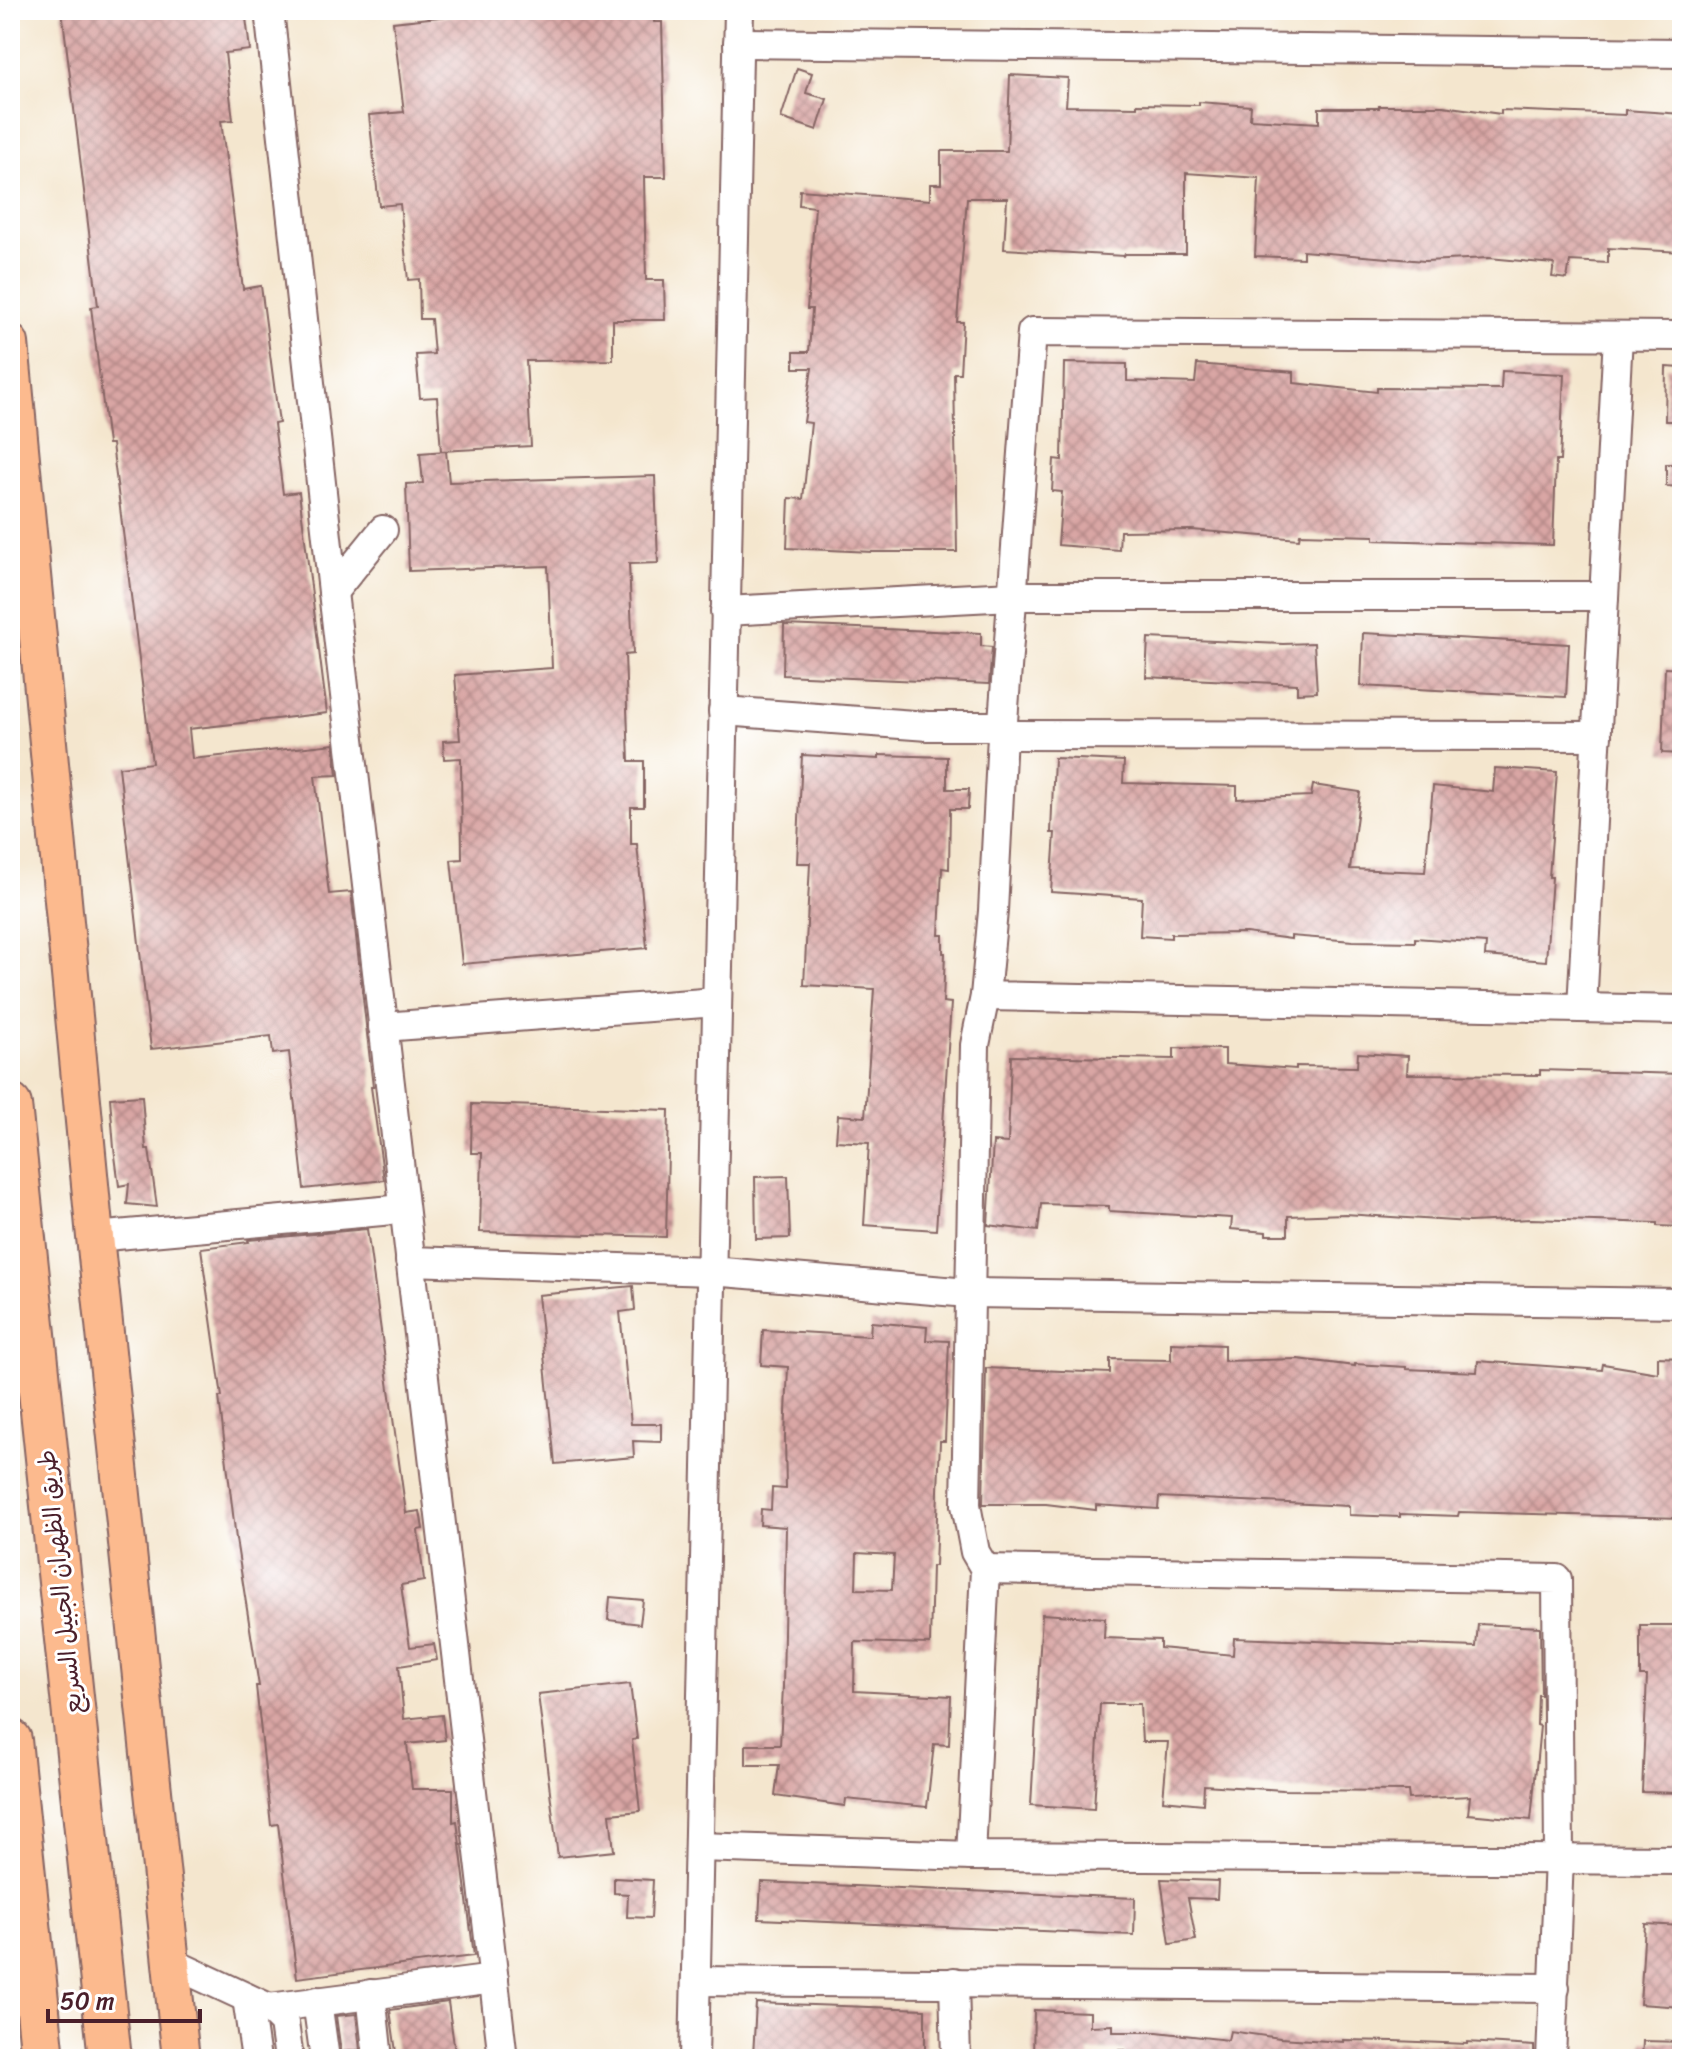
<svg xmlns="http://www.w3.org/2000/svg" width="1692" height="2069" viewBox="0 0 1692 2069" font-family="Sriracha,'Playpen Sans Arabic',sans-serif">
<defs>
<pattern id="building-cross-hatch" width="8" height="8" patternUnits="userSpaceOnUse" patternTransform="scale(2)"><rect width="8" height="8" fill="#d9a6a4"/><path d="M0 0l8 8M0 8l8-8" fill="none" stroke="#b28786"/></pattern>
</defs>
<rect width="100%" height="100%" fill="#fff"/>
<filter id="ink" filterUnits="userSpaceOnUse"><feTurbulence type="fractalNoise" baseFrequency=".0125" numOctaves="2"/><feDisplacementMap in="SourceGraphic" scale="16" xChannelSelector="R" yChannelSelector="G"/><feConvolveMatrix kernelMatrix="1 2 1 2 8 2 1 2 1" color-interpolation-filters="sRGB"/></filter>
<filter id="wash" filterUnits="userSpaceOnUse"><feTurbulence type="fractalNoise" baseFrequency=".006" numOctaves="4" result="noise"/><feDisplacementMap in="SourceGraphic" scale="32" xChannelSelector="R" yChannelSelector="G"/><feGaussianBlur stdDeviation="1.8" result="paint"/><feColorMatrix in="noise" values="0 0 0 0 0 0 0 0 0 0 0 0 0 0 0 0 0 1.4 0 .05"/><feComposite in="paint" operator="in"/></filter>
<g filter="url(#wash)">
<rect width="100%" height="100%" fill="#f4e6ce"/>
<g id="blocks">
<g fill="url(#building-cross-hatch)" fill-rule="evenodd">
<path d="M 62,10 L 245,10 L 250,50 L 225,53 L 233,120 L 221,121 L 243,289 L 261,286 L 279,423 L 274,424 L 283,494 L 299,492 L 327,713 L 189,729 L 192,759 L 334,744 L 337,775 L 315,776 L 329,894 L 351,892 L 373,1087 L 371,1087 L 384,1180 L 304,1189 L 289,1052 L 273,1054 L 271,1036 L 151,1049 L 119,767 L 152,763 L 112,444 L 108,444 L 91,307 L 98,306 Z"/>
<path d="M 503,10 L 654,10 L 654,22 L 662,22 L 666,177 L 644,177 L 646,280 L 664,280 L 665,320 L 613,320 L 613,360 L 526,361 L 531,446 L 441,451 L 437,397 L 420,398 L 416,355 L 434,354 L 431,319 L 420,319 L 419,279 L 408,280 L 400,204 L 379,206 L 369,115 L 404,112 L 393,22 Z"/>
<path d="M 797,68 L 812,73 L 806,93 L 827,99 L 817,130 L 781,118 Z"/>
<path d="M 1010,75 L 1068,78 L 1066,106 L 1137,107 L 1137,104 L 1199,105 L 1199,102 L 1251,106 L 1250,119 L 1319,123 L 1319,108 L 1379,108 L 1379,106 L 1443,106 L 1501,114 L 1501,110 L 1625,115 L 1625,110 L 1682,114 L 1682,252 L 1608,248 L 1608,263 L 1570,261 L 1567,279 L 1552,277 L 1554,264 L 1489,258 L 1425,261 L 1303,251 L 1303,258 L 1255,256 L 1259,178 L 1186,173 L 1186,254 L 1125,254 L 1124,256 L 1004,249 L 1007,198 L 967,198 L 957,322 L 963,322 L 960,373 L 954,373 L 957,552 L 872,552 L 787,548 L 789,498 L 803,499 L 811,423 L 804,422 L 812,368 L 794,368 L 794,352 L 809,352 L 812,309 L 807,309 L 815,207 L 799,205 L 800,190 L 930,200 L 930,184 L 941,184 L 941,151 L 1007,151 Z"/>
<path d="M 1064,363 L 1127,364 L 1127,381 L 1195,383 L 1197,364 L 1294,372 L 1294,383 L 1377,392 L 1377,388 L 1501,389 L 1502,371 L 1564,374 L 1560,461 L 1556,461 L 1553,545 L 1374,540 L 1374,536 L 1300,534 L 1299,539 L 1192,530 L 1120,531 L 1119,550 L 1058,545 L 1062,492 L 1052,491 L 1054,459 L 1062,460 Z"/>
<path d="M 1666,367 L 1682,368 L 1682,421 L 1665,421 Z"/>
<path d="M 446,451 L 449,482 L 655,476 L 658,563 L 629,564 L 633,654 L 625,655 L 629,761 L 644,761 L 644,807 L 631,807 L 631,844 L 637,844 L 647,948 L 462,964 L 451,860 L 462,859 L 461,758 L 444,759 L 443,741 L 460,740 L 455,675 L 552,668 L 548,566 L 409,571 L 406,484 L 423,483 L 420,453 Z"/>
<path d="M 1666,464 L 1682,464 L 1682,487 L 1666,486 Z"/>
<path d="M 784,625 L 981,633 L 981,646 L 992,647 L 989,684 L 783,675 Z"/>
<path d="M 1363,633 L 1569,644 L 1566,697 L 1361,686 Z"/>
<path d="M 1148,638 L 1283,644 L 1314,643 L 1317,692 L 1297,693 L 1297,684 L 1146,677 Z"/>
<path d="M 1665,668 L 1682,669 L 1682,754 L 1662,753 Z"/>
<path d="M 802,755 L 879,759 L 879,755 L 947,757 L 947,789 L 969,789 L 968,809 L 950,809 L 949,869 L 942,868 L 939,935 L 943,935 L 943,953 L 945,953 L 943,1002 L 951,1003 L 936,1230 L 864,1225 L 869,1143 L 836,1141 L 838,1115 L 865,1117 L 874,989 L 804,985 L 810,863 L 797,863 Z"/>
<path d="M 1054,758 L 1124,761 L 1123,783 L 1237,786 L 1237,799 L 1311,796 L 1313,785 L 1360,792 L 1350,869 L 1425,872 L 1433,786 L 1493,792 L 1495,768 L 1557,772 L 1549,877 L 1552,877 L 1546,961 L 1485,956 L 1486,943 L 1415,938 L 1415,942 L 1353,941 L 1291,936 L 1291,939 L 1246,933 L 1171,934 L 1171,938 L 1140,936 L 1142,898 L 1051,892 L 1055,833 L 1051,833 Z"/>
<path d="M 1174,1048 L 1225,1049 L 1225,1064 L 1296,1069 L 1296,1066 L 1357,1067 L 1358,1053 L 1408,1056 L 1407,1074 L 1540,1075 L 1540,1070 L 1682,1074 L 1682,1227 L 1657,1226 L 1657,1223 L 1531,1219 L 1469,1222 L 1345,1214 L 1288,1216 L 1288,1235 L 1266,1235 L 1266,1232 L 1231,1229 L 1232,1218 L 1109,1211 L 1109,1206 L 1041,1204 L 1038,1231 L 988,1225 L 993,1142 L 1008,1143 L 1011,1056 L 1174,1059 Z"/>
<path d="M 142,1096 L 146,1149 L 149,1149 L 157,1207 L 127,1204 L 129,1184 L 119,1186 L 114,1148 L 110,1098 Z"/>
<path d="M 472,1104 L 669,1110 L 666,1237 L 480,1232 L 482,1153 L 471,1153 Z"/>
<path d="M 788,1176 L 790,1238 L 756,1239 L 755,1177 Z"/>
<path d="M 367,1229 L 406,1513 L 420,1511 L 423,1529 L 418,1530 L 424,1581 L 401,1585 L 410,1647 L 434,1644 L 437,1660 L 399,1666 L 404,1719 L 442,1715 L 445,1740 L 407,1744 L 412,1789 L 453,1789 L 453,1822 L 457,1821 L 474,1956 L 297,1978 L 278,1824 L 271,1825 L 256,1686 L 259,1686 L 236,1539 L 219,1397 L 222,1397 L 201,1248 L 249,1242 L 248,1240 Z"/>
<path d="M 633,1286 L 635,1310 L 620,1312 L 631,1424 L 661,1424 L 661,1442 L 633,1441 L 634,1457 L 555,1464 L 538,1295 Z"/>
<path d="M 871,1322 L 927,1327 L 926,1340 L 949,1341 L 945,1441 L 940,1441 L 935,1566 L 932,1566 L 930,1644 L 855,1642 L 854,1691 L 951,1696 L 949,1745 L 934,1744 L 927,1807 L 846,1799 L 845,1806 L 775,1796 L 779,1765 L 746,1765 L 746,1745 L 780,1745 L 783,1687 L 786,1527 L 760,1525 L 761,1509 L 771,1510 L 772,1488 L 786,1489 L 785,1437 L 788,1367 L 761,1365 L 763,1330 L 870,1336 ZM 857,1553 L 894,1555 L 892,1590 L 856,1589 Z"/>
<path d="M 1171,1343 L 1224,1345 L 1224,1361 L 1298,1359 L 1355,1366 L 1355,1364 L 1406,1367 L 1406,1369 L 1477,1372 L 1478,1361 L 1602,1370 L 1603,1364 L 1658,1373 L 1658,1357 L 1682,1358 L 1682,1518 L 1459,1512 L 1458,1516 L 1400,1514 L 1400,1517 L 1349,1515 L 1349,1506 L 1159,1497 L 1158,1509 L 1096,1505 L 1096,1510 L 1046,1504 L 983,1504 L 986,1368 L 1110,1373 L 1110,1359 L 1171,1360 Z"/>
<path d="M 610,1597 L 643,1600 L 640,1624 L 608,1620 Z"/>
<path d="M 1042,1614 L 1105,1618 L 1104,1638 L 1160,1640 L 1160,1648 L 1233,1655 L 1234,1638 L 1476,1647 L 1478,1624 L 1540,1627 L 1541,1695 L 1538,1695 L 1537,1725 L 1540,1726 L 1531,1820 L 1468,1814 L 1470,1796 L 1409,1799 L 1408,1791 L 1283,1790 L 1204,1785 L 1203,1804 L 1163,1800 L 1168,1742 L 1142,1742 L 1140,1704 L 1100,1704 L 1094,1809 L 1031,1805 Z"/>
<path d="M 1640,1625 L 1682,1625 L 1682,1793 L 1642,1792 L 1647,1676 L 1640,1676 Z"/>
<path d="M 630,1684 L 637,1739 L 632,1740 L 640,1811 L 610,1814 L 614,1851 L 558,1857 L 538,1694 Z"/>
<path d="M 614,1878 L 653,1880 L 651,1918 L 627,1917 L 628,1894 L 614,1893 Z"/>
<path d="M 1161,1879 L 1218,1881 L 1217,1899 L 1188,1898 L 1196,1940 L 1170,1944 Z"/>
<path d="M 761,1882 L 1135,1898 L 1134,1935 L 759,1919 Z"/>
<path d="M 1645,1924 L 1682,1926 L 1682,2007 L 1640,2004 Z"/>
<path d="M 448,2002 L 456,2059 L 397,2059 L 390,2010 Z"/>
<path d="M 756,2003 L 925,2009 L 925,2059 L 802,2059 L 753,2056 Z"/>
<path d="M 1034,2010 L 1090,2012 L 1090,2026 L 1113,2025 L 1113,2032 L 1157,2032 L 1228,2040 L 1230,2031 L 1280,2038 L 1343,2042 L 1343,2040 L 1394,2041 L 1467,2044 L 1467,2042 L 1534,2046 L 1534,2059 L 1125,2059 L 1125,2050 L 1089,2051 L 1089,2059 L 1033,2059 Z"/>
<path d="M 356,2014 L 360,2050 L 341,2052 L 336,2016 Z"/>
<path d="M 1643,2041 L 1682,2042 L 1682,2059 L 1642,2059 Z"/>
</g>
</g>
</g>
<g filter="url(#ink)">
<use href="#blocks" fill-opacity="0" stroke="#866564" stroke-width="2"/>
<g fill="none" stroke-linecap="round" stroke-linejoin="round">
<g stroke="#866564" stroke-width="32">
<g id="minor">
<path d="M 269,10 L 333,592 L 503,2059"/>
<path d="M 738,43 L 1682,53"/>
<path d="M 1682,336 L 1032,332 L 1002,735 L 993,911 L 985,996 L 1682,1010"/>
<path d="M 333,592 L 383,530"/>
<path d="M 725,611 L 1012,596 L 1604,596"/>
<path d="M 723,711 L 928,726 L 1003,726"/>
<path d="M 1002,735 L 1597,736"/>
<path d="M 985,996 L 975,1045 L 966,1505 L 975,1552 L 985,1569"/>
<path d="M 1582,1008 L 1618,336"/>
<path d="M 383,1027 L 717,1002"/>
<path d="M 95,1237 L 404,1209"/>
<path d="M 410,1261 L 711,1271 L 968,1293 L 1682,1303"/>
<path d="M 699,1847 L 971,1856 L 1682,1860"/>
<path d="M 971,1856 L 985,1569 L 1557,1579 L 1559,1858 L 1551,2059"/>
<path d="M 170,1962 L 269,2008 L 284,2023 L 289,2059"/>
<path d="M 696,1981 L 1555,1988"/>
<path d="M 954,1982 L 956,2059"/>
<path d="M 371,1994 L 378,2059"/>
<path d="M 247,1998 L 256,2059"/>
<path d="M 317,2001 L 325,2059"/>
<path d="M 269,2008 L 494,1979"/>
<path d="M 694,2059 L 739,10"/>
</g>
</g>
<g stroke="#866564" stroke-width="40">
<path id="major" d="M 10,343 L 95,1237 L 181,2059"/>
</g>
<g stroke="#866564" stroke-width="46">
<g id="highway">
<path d="M 10,1105 L 110,2059"/>
<path d="M 10,1740 L 43,2059"/>
</g>
</g>
<use href="#minor" stroke="#fff" stroke-width="28"/>
<use href="#major" stroke="#fcba8e" stroke-width="36"/>
<use href="#highway" stroke="#fcba8e" stroke-width="42"/>
</g>
</g>
<g text-anchor="middle" stroke-width="6" stroke-linejoin="round" paint-order="stroke">
<g font-size="24" fill="#4a1f2b" stroke="#fff">
<text transform="translate(60 1582) rotate(-96)" y="8">طريق الظهران الجبيل السريع</text>
</g>
</g>
<rect width="1692" height="2069" fill="none" stroke="#fff" stroke-width="40"/>
<path d="M48 2009v12h152v-12" fill="none" stroke="#4a1f2b" stroke-width="4"/>
<text x="60" y="2009" font-size="24" fill="#4a1f2b" stroke="#ffffff" stroke-width="6" paint-order="stroke">50 m</text>
</svg>
